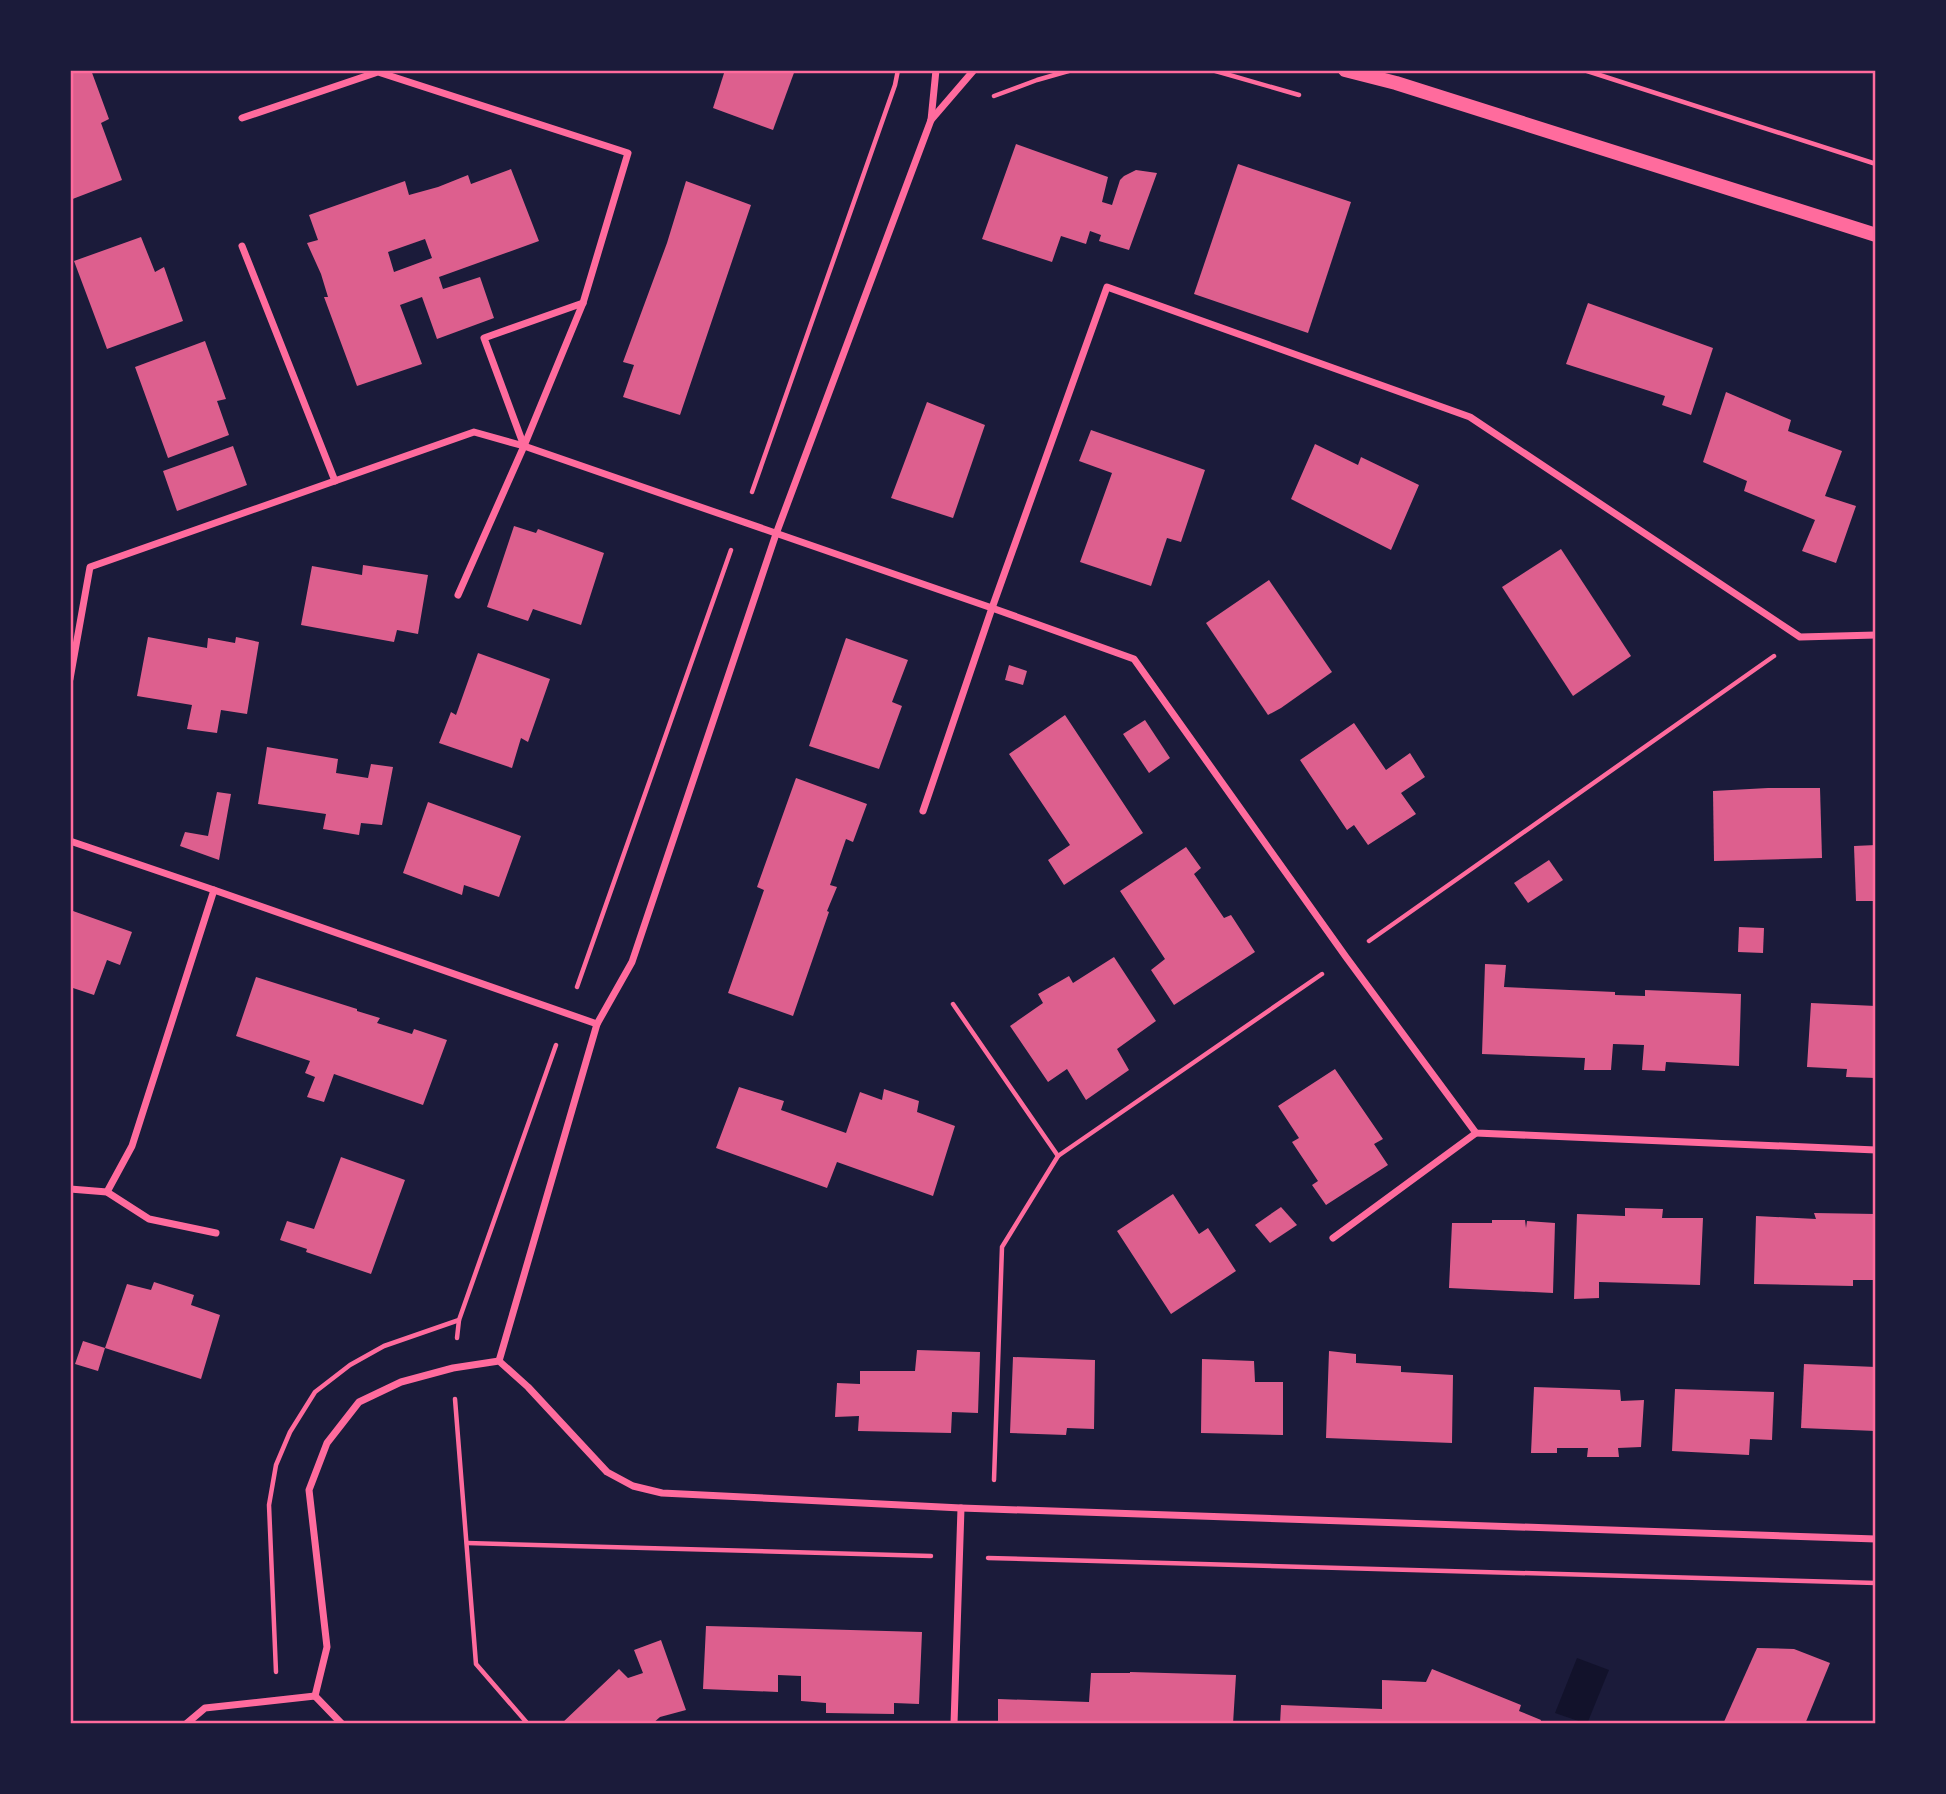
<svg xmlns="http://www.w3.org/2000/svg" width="1946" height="1794" viewBox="0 0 1946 1794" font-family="Bitter,serif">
<rect width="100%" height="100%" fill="#1b1b3a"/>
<path fill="#12122b" d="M 1577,1658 L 1609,1670 L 1587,1724 L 1555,1713 Z"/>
<g fill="#dd5f8e" fill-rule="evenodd">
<path d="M 70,70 L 91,70 L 109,119 L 101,123 L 122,180 L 70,200 Z"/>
<path d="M 725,70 L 795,70 L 773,130 L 713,108 Z"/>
<path d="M 1016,144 L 1108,177 L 1102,202 L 1112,205 L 1120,180 L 1124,176 L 1136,170 L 1157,173 L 1129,250 L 1099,241 L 1101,235 L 1090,231 L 1086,244 L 1061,236 L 1052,262 L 982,239 Z"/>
<path d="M 1238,164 L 1351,202 L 1308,333 L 1194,294 Z"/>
<path d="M 511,169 L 539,241 L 439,277 L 443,289 L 480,277 L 494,318 L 437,339 L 422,297 L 400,305 L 422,364 L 357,386 L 324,297 L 328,297 L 321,274 L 307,243 L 318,240 L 309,215 L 405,181 L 409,195 L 438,187 L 468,175 L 471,184 ZM 425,239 L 432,258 L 394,272 L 388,252 Z"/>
<path d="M 686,181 L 751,205 L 680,415 L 623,397 L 634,365 L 623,362 L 667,243 Z"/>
<path d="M 141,237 L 155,272 L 164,267 L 183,321 L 107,349 L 74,261 Z"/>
<path d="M 1588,303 L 1713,348 L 1691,415 L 1662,405 L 1665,396 L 1566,364 Z"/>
<path d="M 205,341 L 226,399 L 217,401 L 229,435 L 168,458 L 135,367 Z"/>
<path d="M 1726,392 L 1791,420 L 1788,431 L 1842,451 L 1825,496 L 1856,506 L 1836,563 L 1802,551 L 1815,520 L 1744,491 L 1747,481 L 1703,462 Z"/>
<path d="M 927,402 L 985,425 L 953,518 L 891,498 Z"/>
<path d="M 1091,430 L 1205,470 L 1181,542 L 1167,538 L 1151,586 L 1080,562 L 1112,473 L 1079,461 Z"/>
<path d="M 1315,444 L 1358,465 L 1361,457 L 1419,485 L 1391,550 L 1291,499 Z"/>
<path d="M 233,446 L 247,485 L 177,511 L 163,471 Z"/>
<path d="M 514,526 L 536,533 L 538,529 L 604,553 L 581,625 L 533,609 L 528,621 L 487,607 Z"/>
<path d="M 1561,549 L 1631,656 L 1573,696 L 1502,587 Z"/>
<path d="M 363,565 L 428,575 L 418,634 L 397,630 L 394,642 L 301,625 L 312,566 L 362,575 Z"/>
<path d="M 1269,580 L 1332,672 L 1281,708 L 1268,715 L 1206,623 Z"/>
<path d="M 148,637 L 207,648 L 208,638 L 235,643 L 236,637 L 259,642 L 247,714 L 221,710 L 217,733 L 187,729 L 192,705 L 137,696 Z"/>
<path d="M 846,638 L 908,660 L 892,702 L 902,706 L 879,769 L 809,746 Z"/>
<path d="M 478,653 L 550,679 L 528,742 L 521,738 L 512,768 L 439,743 L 451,712 L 456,715 Z"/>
<path d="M 1009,665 L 1027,671 L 1023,685 L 1005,680 Z"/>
<path d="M 1065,715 L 1143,833 L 1064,885 L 1048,860 L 1070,845 L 1009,754 Z"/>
<path d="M 1145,720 L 1170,758 L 1149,773 L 1123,734 Z"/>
<path d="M 1354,723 L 1386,770 L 1410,753 L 1425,777 L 1401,793 L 1416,814 L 1368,845 L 1354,825 L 1347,830 L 1300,760 Z"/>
<path d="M 267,747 L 338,759 L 336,773 L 368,778 L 371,764 L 393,767 L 382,825 L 361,823 L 359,835 L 323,829 L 326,814 L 258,804 Z"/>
<path d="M 796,778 L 867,804 L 853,842 L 846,839 L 830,885 L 837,887 L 827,911 L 829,912 L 793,1016 L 728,993 L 764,890 L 757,887 Z"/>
<path d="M 1768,788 L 1820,788 L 1822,858 L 1714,861 L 1713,791 Z"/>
<path d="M 217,792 L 231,794 L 219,860 L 180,846 L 185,832 L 208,836 Z"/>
<path d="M 428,802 L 521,836 L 499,897 L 464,885 L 462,895 L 403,873 Z"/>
<path d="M 1876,845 L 1876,901 L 1856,901 L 1854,846 Z"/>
<path d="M 1186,847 L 1201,868 L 1194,874 L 1224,918 L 1231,915 L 1255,952 L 1174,1005 L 1151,970 L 1165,959 L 1120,891 Z"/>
<path d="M 1549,860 L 1563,880 L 1528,903 L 1514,883 Z"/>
<path d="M 73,911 L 132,932 L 120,965 L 107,960 L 94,995 L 70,987 L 70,921 Z"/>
<path d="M 1739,927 L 1764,928 L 1763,953 L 1738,952 Z"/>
<path d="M 1114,957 L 1156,1021 L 1117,1049 L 1129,1070 L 1086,1100 L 1067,1069 L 1048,1082 L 1010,1026 L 1043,1003 L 1038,994 L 1069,976 L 1073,983 Z"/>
<path d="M 1485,964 L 1506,965 L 1504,987 L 1615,992 L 1615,995 L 1645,996 L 1645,990 L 1741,994 L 1739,1066 L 1666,1062 L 1665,1071 L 1642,1070 L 1644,1045 L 1613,1044 L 1611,1070 L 1584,1070 L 1585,1058 L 1482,1054 Z"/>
<path d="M 256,977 L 357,1009 L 357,1011 L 380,1018 L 377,1023 L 412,1034 L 414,1029 L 447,1040 L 423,1105 L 334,1074 L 324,1102 L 307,1097 L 315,1077 L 305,1073 L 310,1061 L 236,1036 Z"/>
<path d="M 1811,1003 L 1876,1006 L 1876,1078 L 1846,1077 L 1847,1069 L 1807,1067 Z"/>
<path d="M 1335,1069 L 1383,1139 L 1374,1144 L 1388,1165 L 1326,1205 L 1312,1185 L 1318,1181 L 1292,1142 L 1299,1138 L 1278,1106 Z"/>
<path d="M 739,1087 L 784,1101 L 781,1110 L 846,1133 L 860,1092 L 882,1100 L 884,1089 L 919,1101 L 917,1112 L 955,1126 L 933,1196 L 837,1162 L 827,1188 L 716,1148 Z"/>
<path d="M 341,1157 L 405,1180 L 371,1274 L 306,1252 L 307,1249 L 280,1240 L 287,1221 L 314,1229 Z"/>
<path d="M 1173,1194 L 1199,1234 L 1208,1228 L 1236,1271 L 1171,1314 L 1117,1231 Z"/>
<path d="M 1281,1207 L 1297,1225 L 1270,1243 L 1255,1225 Z"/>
<path d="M 1625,1208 L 1663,1209 L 1662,1218 L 1703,1218 L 1700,1285 L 1599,1282 L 1599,1298 L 1574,1299 L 1577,1214 L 1625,1216 Z"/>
<path d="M 1814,1213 L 1876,1214 L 1876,1280 L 1853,1280 L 1853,1286 L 1754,1284 L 1756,1216 L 1816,1219 Z"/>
<path d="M 1492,1220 L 1525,1220 L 1526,1228 L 1527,1221 L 1555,1223 L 1553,1293 L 1449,1288 L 1452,1223 L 1492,1223 Z"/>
<path d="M 154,1282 L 194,1295 L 191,1305 L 220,1315 L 201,1379 L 105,1348 L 98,1371 L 75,1364 L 83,1341 L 105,1348 L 127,1284 L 151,1290 Z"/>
<path d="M 917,1350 L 980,1352 L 978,1413 L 952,1412 L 951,1433 L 858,1431 L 859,1416 L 835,1417 L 837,1383 L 860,1384 L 860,1371 L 915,1371 Z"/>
<path d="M 1329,1351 L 1356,1354 L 1356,1363 L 1401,1366 L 1401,1372 L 1453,1375 L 1452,1443 L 1326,1438 Z"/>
<path d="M 1013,1357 L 1095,1360 L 1094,1429 L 1067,1428 L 1066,1435 L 1010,1433 Z"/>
<path d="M 1202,1359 L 1254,1361 L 1255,1382 L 1283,1382 L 1283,1435 L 1201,1433 Z"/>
<path d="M 1804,1364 L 1876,1367 L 1876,1431 L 1801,1428 Z"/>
<path d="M 1534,1387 L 1620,1390 L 1621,1401 L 1644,1400 L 1641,1447 L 1618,1448 L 1619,1457 L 1587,1457 L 1588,1448 L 1557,1448 L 1557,1453 L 1531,1453 Z"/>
<path d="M 1675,1389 L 1774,1392 L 1772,1440 L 1750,1439 L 1749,1455 L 1672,1451 Z"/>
<path d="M 706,1626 L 922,1632 L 919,1704 L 894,1703 L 894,1714 L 826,1713 L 826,1703 L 801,1701 L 801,1676 L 778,1675 L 778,1692 L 703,1689 Z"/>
<path d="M 661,1640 L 686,1710 L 660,1717 L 652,1724 L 561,1724 L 619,1669 L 628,1678 L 643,1673 L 634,1650 Z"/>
<path d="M 1757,1648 L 1794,1649 L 1830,1663 L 1805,1724 L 1723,1724 Z"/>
<path d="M 1432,1669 L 1521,1705 L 1519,1711 L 1541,1720 L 1540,1724 L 1280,1724 L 1281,1705 L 1382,1709 L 1382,1680 L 1426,1682 Z"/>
<path d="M 1130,1672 L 1236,1675 L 1233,1724 L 998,1724 L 998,1699 L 1089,1702 L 1091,1673 L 1130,1673 Z"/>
</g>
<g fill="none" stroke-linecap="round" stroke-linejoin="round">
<g stroke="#ff6b9d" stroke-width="4.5">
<path d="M 1212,70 L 1299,95"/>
<path d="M 1584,70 L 1876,164"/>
<path d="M 994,96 L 1037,80 L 1072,70"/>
<path d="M 752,492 L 895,85 L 898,70"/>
<path d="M 1369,941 L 1774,656"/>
<path d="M 577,987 L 731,550"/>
<path d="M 953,1004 L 1058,1156"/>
<path d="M 457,1338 L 459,1320"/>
<path d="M 455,1399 L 476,1664 L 528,1724"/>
<path d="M 994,1480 L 1002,1247 L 1058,1156 L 1322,974"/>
<path d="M 467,1543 L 931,1556"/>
<path d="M 988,1558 L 1876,1583"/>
<path d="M 276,1672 L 269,1505 L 276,1465 L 290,1432 L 315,1392 L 350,1365 L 384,1346 L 459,1320 L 556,1045"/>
</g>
<g stroke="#ff6b9d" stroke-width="7">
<path d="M 242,118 L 378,72 L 628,153 L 583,303 L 524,446 L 458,595"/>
<path d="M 931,120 L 974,70"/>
<path d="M 242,246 L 335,481"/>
<path d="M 524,446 L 484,338 L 583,303"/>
<path d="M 70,679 L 90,567 L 474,432 L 524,446 L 992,608 L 1134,659 L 1346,957 L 1476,1133 L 1876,1150"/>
<path d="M 923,811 L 992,608 L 1107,287 L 1470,417 L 1800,637 L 1876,635"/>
<path d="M 70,841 L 214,890 L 597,1024"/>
<path d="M 70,1189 L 107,1192 L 149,1219 L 216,1233"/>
<path d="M 107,1192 L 132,1146 L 214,890"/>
<path d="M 1333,1238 L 1476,1133"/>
<path d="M 499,1361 L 597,1024 L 632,962 L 776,534 L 931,120 L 936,70"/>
<path d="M 315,1696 L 327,1647 L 309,1490 L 327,1443 L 359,1402 L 401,1382 L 453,1368 L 499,1361 L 528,1387 L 607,1472 L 633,1486 L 662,1493 L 961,1508 L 1876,1539"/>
<path d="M 315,1696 L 342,1724"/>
<path d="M 186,1724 L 205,1708 L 315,1696"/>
<path d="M 954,1724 L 961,1508"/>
</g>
<path stroke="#ff6b9d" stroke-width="14" d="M 1345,70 L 1396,83 L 1876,235"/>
</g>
<rect width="1946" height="1794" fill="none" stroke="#1b1b3a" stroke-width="144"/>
<rect x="72" y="72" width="1802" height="1650" fill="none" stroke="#ff6b9d" stroke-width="2.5"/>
</svg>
